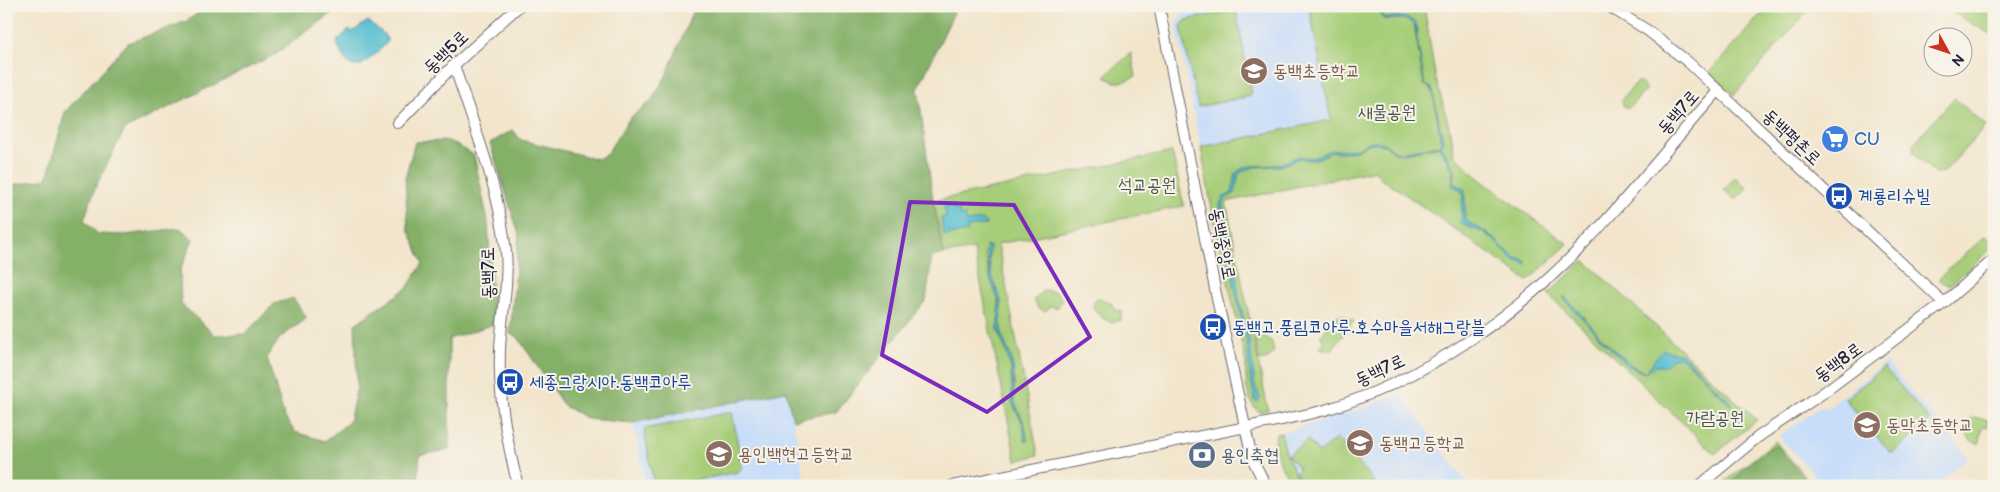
<svg xmlns="http://www.w3.org/2000/svg" width="2000" height="492" viewBox="0 0 2000 492" font-family="'Balsamiq Sans','Poor Story',sans-serif">
<rect width="100%" height="100%" fill="#f7f3e8"/>
<filter id="ink" filterUnits="userSpaceOnUse"><feTurbulence type="fractalNoise" baseFrequency=".02" numOctaves="2"/><feDisplacementMap in="SourceGraphic" scale="10" xChannelSelector="R" yChannelSelector="G"/><feConvolveMatrix kernelMatrix="1 2 1 2 8 2 1 2 1" color-interpolation-filters="sRGB"/></filter>
<filter id="wash" filterUnits="userSpaceOnUse"><feTurbulence type="fractalNoise" baseFrequency=".0096" numOctaves="4" result="noise"/><feDisplacementMap in="SourceGraphic" scale="20" xChannelSelector="R" yChannelSelector="G"/><feGaussianBlur stdDeviation="1.12" result="paint"/><feColorMatrix in="noise" values="0 0 0 0 0 0 0 0 0 0 0 0 0 0 0 0 0 1.4 0 .05"/><feComposite in="paint" operator="in"/></filter>
<g filter="url(#wash)">
<rect width="100%" height="100%" fill="#f2e5cc"/>
<g fill="#c7ddf9">
<path d="M 1223,6 L 1309,6 L 1331,120 L 1201,147 L 1176,23 L 1183,14 Z"/>
<path d="M 1886,362 L 1968,457 L 1935,486 L 1824,486 L 1779,436 L 1820,407 L 1828,408 Z"/>
<path d="M 787,391 L 806,486 L 646,486 L 633,423 Z"/>
<path d="M 1399,393 L 1469,486 L 1301,486 L 1286,453 L 1281,433 L 1361,409 Z"/>
</g>
<g fill="#a6cd77" stroke="#647859" fill-rule="evenodd">
<path d="M 1309,6 L 1424,6 L 1435,75 L 1452,138 L 1454,155 L 1482,181 L 1568,244 L 1528,281 L 1392,185 L 1382,180 L 1375,170 L 1226,202 L 1268,410 L 1259,412 C 1246,401 1245,379 1246,363 L 1210,200 L 1201,147 L 1331,120 Z"/>
<path d="M 1768,6 L 1812,6 L 1734,95 L 1709,73 Z"/>
<path d="M 1941,6 L 1980,6 L 1994,14 L 1994,36 Z"/>
<path d="M 1236,10 L 1252,94 L 1250,96 L 1198,107 L 1181,26 L 1186,20 Z"/>
<path d="M 1131,53 L 1136,76 C 1123,82 1116,86 1105,76 Z"/>
<path d="M 1638,81 L 1647,89 L 1628,109 L 1623,105 L 1622,99 Z"/>
<path d="M 1954,98 L 1986,126 L 1944,172 L 1935,173 L 1913,153 L 1913,144 Z"/>
<path d="M 1172,152 L 1184,206 L 998,244 L 1038,455 L 1016,461 L 974,249 L 944,254 L 933,201 ZM 990,246 L 989,259 L 991,273 L 1001,301 L 1001,334 L 1010,354 L 1014,373 L 1014,401 L 1025,424 L 1027,441 L 1026,441 L 1023,424 L 1012,402 L 1011,368 L 1006,351 L 998,331 L 999,302 L 990,278 L 985,254 L 986,250 Z"/>
<path d="M 1735,177 L 1747,188 L 1736,200 L 1724,190 Z"/>
<path d="M 1985,236 L 1992,241 L 1992,248 L 1950,285 L 1943,283 L 1938,279 Z"/>
<path d="M 1584,260 C 1643,312 1698,368 1757,420 L 1715,454 L 1548,294 Z"/>
<path d="M 1046,290 L 1058,293 L 1062,300 L 1057,308 L 1051,306 L 1045,311 L 1038,308 L 1034,300 L 1040,293 Z"/>
<path d="M 1100,298 L 1112,304 L 1113,308 L 1118,311 L 1122,311 L 1121,320 C 1110,326 1097,316 1093,306 L 1095,301 Z"/>
<path d="M 1342,315 L 1354,321 L 1331,351 L 1320,348 L 1325,341 L 1320,337 L 1336,316 Z"/>
<path d="M 1264,336 L 1272,342 L 1274,351 L 1268,359 L 1259,361 L 1255,338 Z"/>
<path d="M 1884,367 L 1930,421 L 1894,452 L 1890,452 L 1845,399 Z"/>
<path d="M 732,412 L 742,468 L 738,472 L 665,486 L 654,486 L 644,429 Z"/>
<path d="M 1973,417 L 1988,420 L 1987,427 L 1983,426 L 1979,445 L 1970,440 L 1965,430 L 1968,422 Z"/>
<path d="M 1281,433 L 1286,453 L 1301,486 L 1295,486 C 1283,472 1272,452 1276,434 Z"/>
<path d="M 1337,438 L 1378,486 L 1303,486 L 1296,472 L 1299,469 L 1288,455 L 1308,440 L 1319,453 Z"/>
<path d="M 1775,441 L 1813,486 L 1720,486 Z"/>
</g>
<g fill="#84b068" stroke="#536952">
<path d="M 208,6 L 342,6 L 276,54 L 125,129 L 96,186 L 84,220 L 98,234 L 125,235 L 180,228 L 193,239 L 180,271 L 181,304 L 215,335 L 245,334 L 274,304 L 293,298 L 307,318 L 279,339 L 267,358 L 284,416 L 295,432 L 325,441 L 349,422 L 357,387 L 355,324 L 407,288 L 423,263 L 408,229 L 405,178 L 415,142 L 449,141 L 474,155 L 488,222 L 494,324 L 449,339 L 449,450 L 420,455 L 417,486 L 6,486 L 6,186 L 47,179 L 65,112 L 128,43 L 187,21 Z"/>
<path d="M 695,6 L 957,6 L 918,89 L 933,200 L 944,254 L 932,257 L 926,300 L 836,412 L 793,420 L 786,391 L 633,423 L 588,419 L 564,406 L 517,336 L 510,334 L 519,235 L 490,143 L 513,130 L 521,140 L 597,159 L 606,155 L 629,119 L 651,101 L 666,76 Z"/>
<path d="M 1776,445 L 1810,486 L 1727,486 L 1742,473 L 1741,471 L 1770,448 Z"/>
</g>
<g fill="#53bdd0" stroke="#3a7086">
<path d="M 1377,6 L 1385,19 C 1396,15 1406,16 1416,23 L 1417,39 L 1425,85 L 1432,88 L 1443,141 L 1442,147 L 1455,169 L 1454,184 L 1463,187 L 1465,191 L 1465,220 L 1493,237 L 1514,258 L 1525,260 L 1527,264 L 1513,260 L 1493,239 L 1482,232 L 1464,225 L 1461,222 L 1463,194 L 1460,189 L 1452,186 L 1454,172 L 1439,146 L 1400,154 L 1396,153 L 1386,145 L 1371,143 L 1351,152 L 1332,152 L 1317,159 L 1309,160 L 1301,158 L 1280,166 L 1254,167 L 1239,173 L 1235,193 L 1224,200 L 1223,205 L 1237,278 L 1239,299 L 1250,343 L 1255,386 L 1260,398 L 1258,401 L 1255,401 L 1250,376 L 1247,343 L 1237,299 L 1220,206 L 1222,198 L 1232,193 L 1236,173 C 1248,161 1265,168 1279,164 C 1286,162 1293,157 1301,156 C 1318,162 1320,151 1334,150 C 1343,149 1348,151 1358,148 C 1362,146 1367,142 1372,141 C 1384,139 1390,151 1401,152 L 1440,145 L 1441,142 L 1433,92 L 1430,87 L 1424,85 L 1414,24 C 1404,16 1394,21 1383,19 Z"/>
<path d="M 368,21 L 384,34 L 388,41 C 384,47 365,65 358,66 C 347,68 338,50 337,41 L 349,30 L 352,32 Z"/>
<path d="M 953,204 L 954,210 L 959,210 L 960,216 L 965,215 L 966,222 L 983,220 L 987,225 L 967,227 L 968,232 L 944,236 L 941,218 L 946,217 L 944,206 Z"/>
<path d="M 986,246 L 990,246 L 989,259 L 991,273 L 1001,301 L 1001,334 L 1010,354 L 1013,367 L 1014,401 L 1026,429 L 1027,441 L 1025,441 L 1023,424 L 1012,402 L 1011,368 L 1006,351 L 998,331 L 999,302 L 990,278 Z"/>
<path d="M 1564,296 L 1609,345 L 1631,365 L 1644,372 C 1653,366 1655,356 1663,350 L 1682,354 L 1729,401 L 1731,406 C 1722,398 1686,356 1678,357 C 1672,357 1669,363 1665,366 L 1656,366 L 1644,373 L 1629,366 L 1606,344 L 1564,299 Z"/>
</g>
</g>
<g filter="url(#ink)">
<g fill="none" stroke-linecap="round" stroke-linejoin="round">
<g stroke="#6b666e" stroke-width="12">
<g id="minor">
<path d="M 1159,6 L 1216,294 L 1252,458 L 1266,486"/>
<path d="M 1608,6 L 1647,30 L 1688,62 L 1944,303"/>
<path d="M 454,65 C 474,127 499,187 506,252 C 509,286 501,317 500,350 C 498,397 507,441 518,486"/>
<path d="M 398,123 L 454,65 L 519,6"/>
<path d="M 952,486 L 1281,420 C 1295,417 1310,414 1325,410 C 1422,381 1514,317 1584,244 C 1631,195 1673,141 1719,90"/>
<path d="M 1699,486 L 1758,437 L 1823,393 L 1944,303 L 1994,259"/>
</g>
</g>
<g stroke="#6b666e" stroke-width="15">
<path id="major" d="M 1993,6 L 1994,7"/>
</g>
<use href="#minor" stroke="#fff" stroke-width="10"/>
<use href="#major" stroke="#fbbd6e" stroke-width="12"/>
</g>
</g>
<path fill="none" stroke="#7b2cbf" stroke-width="4" stroke-linejoin="round" d="M 910,202 L 1014,205 L 1090,337 L 987,412 L 882,355 Z"/>
<defs>
<g id="school-disc" transform="scale(1.4375)"><circle r="9.5" fill="#8d6e63" stroke="#f7f3e8"/><path d="M0-5L7-2L0 1L-7-2ZM-4 1L0 2.5L4 1V4Q0 6-4 4Z" fill="#fff"/></g>
<g id="supermarket-disc" transform="scale(1.4375)"><circle r="9.5" fill="#3f7fe0" stroke="#f7f3e8"/><path d="M-6-5.5h2.5l.6 2H6L4.5 2H-2.5L-4.4-4H-6ZM-1.5 3.2a1.3 1.3 0 1 0 .1 0ZM3 3.2a1.3 1.3 0 1 0 .1 0Z" fill="#fff"/></g>
<g id="bus-disc" transform="scale(1.4375)"><circle r="9.5" fill="#1a4fb4" stroke="#f7f3e8"/><path d="M-5-6H5V4H4V6H2V4H-2V6H-4V4H-5ZM-3.5-4V0h7V-4ZM-3.5 1.2v1.5H-2V1.2ZM2 1.2v1.5H3.5V1.2Z" fill="#fff"/></g>
<g id="bank-disc" transform="scale(1.4375)"><circle r="9.5" fill="#5c6f8a" stroke="#f7f3e8"/><path d="M-6-4H6V4H-6ZM0-2.3a2.3 2.3 0 1 0 0 4.6a2.3 2.3 0 1 0 0-4.6Z" fill="#fff"/></g>
</defs>
<g fill-rule="evenodd">
<use href="#school-disc" x="1254" y="71"/>
<use href="#supermarket-disc" x="1835" y="139"/>
<use href="#bus-disc" x="1839" y="196"/>
<use href="#bus-disc" x="1213" y="327"/>
<use href="#bus-disc" x="510" y="382"/>
<use href="#school-disc" x="1867" y="425"/>
<use href="#school-disc" x="1360" y="443"/>
<use href="#school-disc" x="719" y="454"/>
<use href="#bank-disc" x="1202" y="455"/>
</g>
<g text-anchor="middle" stroke-width="4" stroke-linejoin="round" paint-order="stroke">
<g font-size="18" fill="#22223b" stroke="#f7f3e8">
<text transform="translate(446 52) rotate(-44)" y="6">동백5로</text>
<text transform="translate(1678 112) rotate(-49)" y="6">동백7로</text>
<text transform="translate(1792 137) rotate(43)" y="6">동백평촌로</text>
<text transform="translate(1223 244) rotate(79)" y="6">동백중앙로</text>
<text transform="translate(488 273) rotate(-91)" y="6">동백7로</text>
<text transform="translate(1838 362) rotate(-36)" y="6">동백8로</text>
<text transform="translate(1380 370) rotate(-25)" y="6">동백7로</text>
</g>
<g font-size="18" fill="#785e54" stroke="#f7f3e8" text-anchor="start">
<text x="1273" y="77">동백초등학교</text>
<text x="1886" y="431">동막초등학교</text>
<text x="1379" y="449">동백고등학교</text>
<text x="738" y="460">용인백현고등학교</text>
</g>
<g font-size="18" fill="#4a554d" stroke="#f7f3e8">
<text x="1387" y="118">새물공원</text>
<text x="1147" y="191">석교공원</text>
<text x="1715" y="424">가람공원</text>
</g>
<g font-size="18" fill="#366cbe" stroke="#f7f3e8" text-anchor="start">
<text x="1854" y="145">CU</text>
</g>
<g font-size="18" fill="#164399" stroke="#f7f3e8" text-anchor="start">
<text x="1858" y="202">계룡리슈빌</text>
<text x="1232" y="333">동백고.풍림코아루.호수마을서해그랑블</text>
<text x="529" y="388">세종그랑시아.동백코아루</text>
</g>
<g font-size="18" fill="#4e5e75" stroke="#f7f3e8" text-anchor="start">
<text x="1221" y="461">용인축협</text>
</g>
</g>
<rect width="2000" height="492" fill="none" stroke="#f7f3e8" stroke-width="25"/>
<g transform="translate(1948 52) rotate(130)"><circle r="24" fill="#f7f3e8" stroke="#a29fa3"/>
<path d="M0-4L9 19L0 12L-9 19Z" fill="#c8321e"/>
<text y="-8" font-size="14" font-weight="bold" text-anchor="middle" fill="#22223b">N</text>
</g>
</svg>
